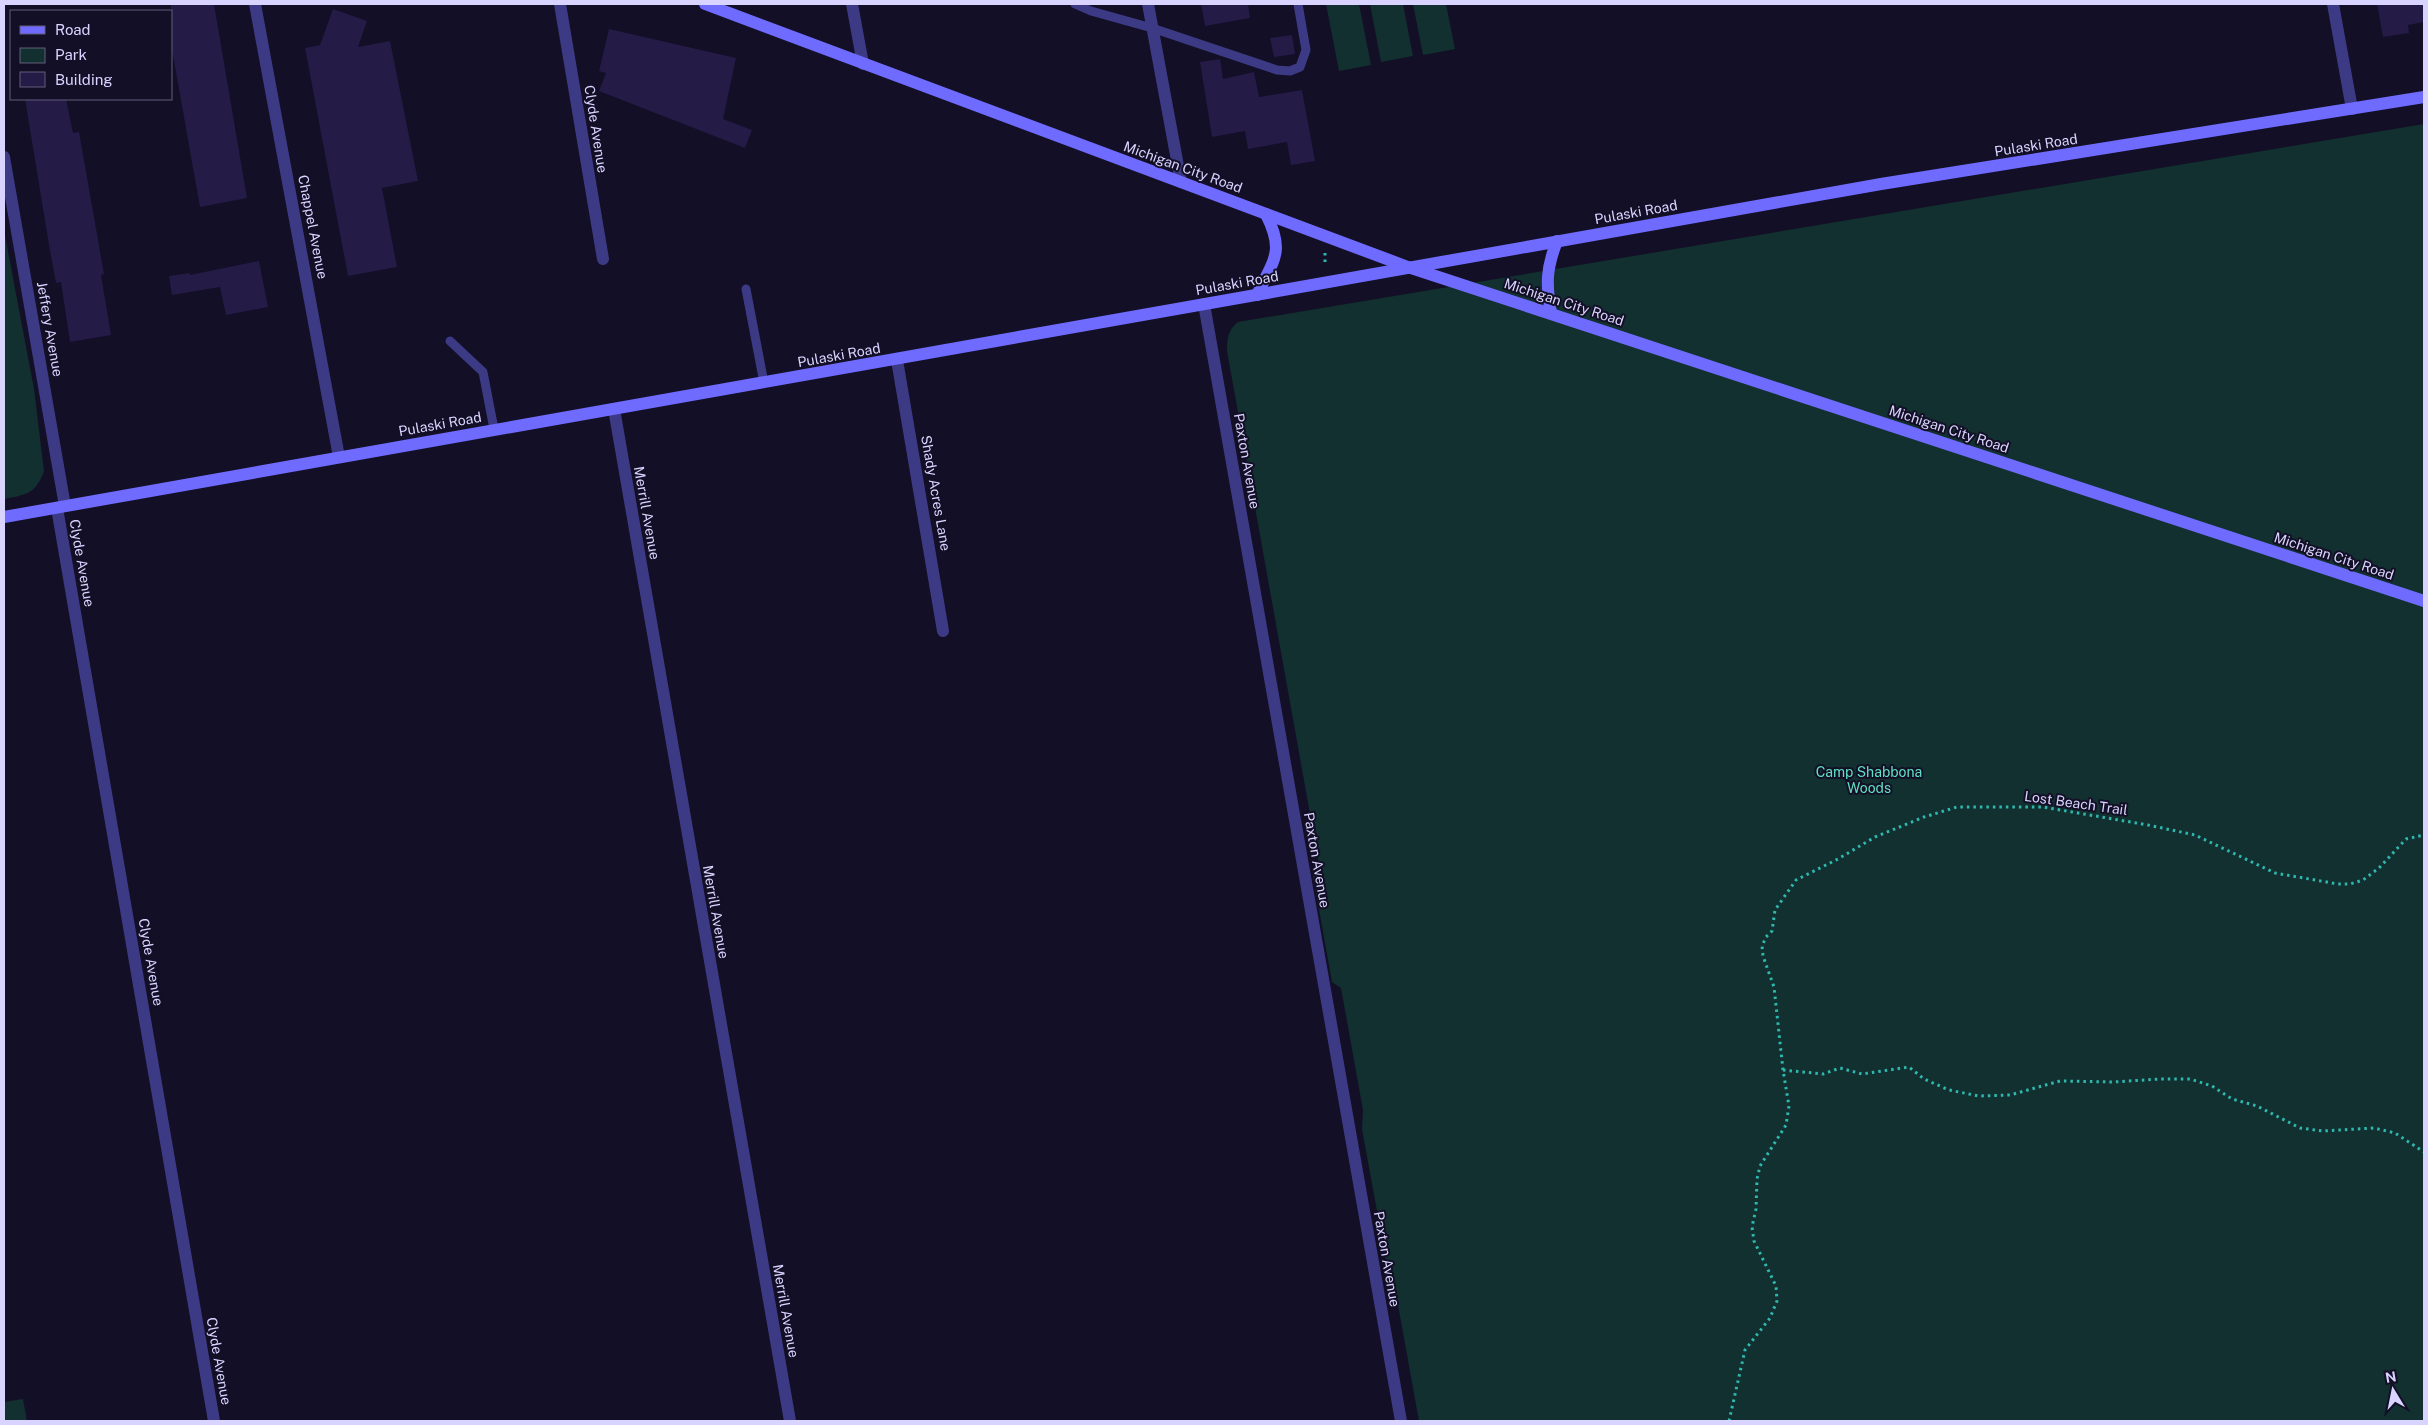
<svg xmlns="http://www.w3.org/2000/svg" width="2428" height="1425" viewBox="0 0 2428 1425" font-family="'Public Sans',sans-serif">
<rect width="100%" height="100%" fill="#130f26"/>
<g fill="#12302f">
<path d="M 1326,4 L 1359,4 L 1371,65 L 1339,71 Z"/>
<path d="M 1370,4 L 1403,4 L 1413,56 L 1381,62 Z"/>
<path d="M 1413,4 L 1446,4 L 1455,49 L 1423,55 Z"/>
<path d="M 2424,124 L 2424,1421 L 1419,1421 L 1398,1305 L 1394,1304 L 1362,1129 L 1363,1110 L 1341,988 L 1332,982 L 1312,870 L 1319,864 L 1227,351 C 1227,338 1228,330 1238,322 Z"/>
<path d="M 4,230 L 34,389 L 44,471 C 36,494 25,495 4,499 Z"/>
<path d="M 23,1399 L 27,1421 L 4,1421 L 4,1402 Z"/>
</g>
<g fill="#241b47">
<path d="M 171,4 L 214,4 L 247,198 L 200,207 L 171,44 Z"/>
<path d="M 1201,4 L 1248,4 L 1250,18 L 1205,26 Z"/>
<path d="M 2377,4 L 2424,4 L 2424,22 L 2408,25 L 2409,33 L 2383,37 Z"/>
<path d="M 333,9 L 367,21 L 358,47 L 390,41 L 418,181 L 382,188 L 397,267 L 348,276 L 305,48 L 320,45 Z"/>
<path d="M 609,29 L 736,58 L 723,119 L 752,130 L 745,148 L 599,91 L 606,73 L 599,71 Z"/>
<path d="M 1292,35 L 1295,54 L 1274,57 L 1270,38 Z"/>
<path d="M 1220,59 L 1223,79 L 1254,72 L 1259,97 L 1302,90 L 1315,161 L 1291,165 L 1287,142 L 1248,149 L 1245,131 L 1212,137 L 1200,62 Z"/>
<path d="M 25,99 L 66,99 L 73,133 L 79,132 L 104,274 L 101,275 L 111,335 L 70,342 L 61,282 L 56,283 L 49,245 Z"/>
<path d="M 259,261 L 268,307 L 226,315 L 220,287 L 172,295 L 169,276 L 190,273 L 190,275 Z"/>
</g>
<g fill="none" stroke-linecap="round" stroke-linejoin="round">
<g stroke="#2fb8b0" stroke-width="3" stroke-dasharray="2.5 4" stroke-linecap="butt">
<path d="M 1325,262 L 1325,252"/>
<path d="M 1783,1070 L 1823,1074 L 1840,1068 L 1862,1074 L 1909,1067 L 1924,1079 L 1949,1090 L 1979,1096 L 2010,1095 L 2060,1081 L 2113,1082 L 2160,1079 L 2190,1079 L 2212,1086 L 2232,1099 L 2257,1106 L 2300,1128 L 2323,1131 L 2374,1128 L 2395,1133 L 2424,1152"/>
<path d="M 1729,1421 L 1745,1350 L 1770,1318 L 1777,1301 L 1776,1286 L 1754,1241 L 1752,1227 L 1756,1209 L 1757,1179 L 1760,1166 L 1786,1125 L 1789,1106 L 1783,1070 L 1774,987 L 1763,956 L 1762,946 L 1766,937 L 1772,931 L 1775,910 L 1796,880 L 1838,859 L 1875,837 L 1924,817 L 1957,807 L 2043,807 L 2148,825 L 2195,835 L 2275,873 L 2338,884 L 2350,884 L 2363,880 L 2379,868 L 2406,839 L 2424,835"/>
</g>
<g stroke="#3d3a85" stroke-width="9">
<path d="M 1075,4 L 1091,11 L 1152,28 L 1277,70 L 1290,71 L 1300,67 L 1306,50 L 1298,4"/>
<path d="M 746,289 L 764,383"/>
<path d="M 450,341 L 483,372 L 494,429"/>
</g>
<g stroke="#3d3a85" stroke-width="12">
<path d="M 255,4 L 339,457"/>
<path d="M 560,4 L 603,259"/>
<path d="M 852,4 L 863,64"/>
<path d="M 1148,4 L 1181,182"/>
<path d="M 2333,4 L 2352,109"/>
<path d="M 4,157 L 65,506"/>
<path d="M 1204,304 L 1401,1421"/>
<path d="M 897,360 L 943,631"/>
<path d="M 614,409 L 790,1421"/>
<path d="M 57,508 L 214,1421"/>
</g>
<g stroke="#6f6bff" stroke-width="12">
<path d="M 705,4 L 1408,267 L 2424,601"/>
<path d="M 1257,295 C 1274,259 1285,252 1266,214"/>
<path d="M 1551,313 C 1546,284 1546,269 1557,241"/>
<path d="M 4,517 L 1881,184 L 2424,97"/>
</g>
</g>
<g text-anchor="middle" stroke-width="4" stroke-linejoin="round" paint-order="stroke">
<g font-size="14" fill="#d9d4ff" stroke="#130f26">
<text transform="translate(596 129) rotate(81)" y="5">Clyde Avenue</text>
<text transform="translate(2036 145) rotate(-9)" y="5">Pulaski Road</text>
<text transform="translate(1183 167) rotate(20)" y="5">Michigan City Road</text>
<text transform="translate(1636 212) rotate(-10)" y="5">Pulaski Road</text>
<text transform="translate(313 227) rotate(79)" y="5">Chappel Avenue</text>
<text transform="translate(1237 283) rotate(-10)" y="5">Pulaski Road</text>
<text transform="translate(1564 302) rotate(18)" y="5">Michigan City Road</text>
<text transform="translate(50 329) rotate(80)" y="5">Jeffery Avenue</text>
<text transform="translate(839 355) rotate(-10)" y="5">Pulaski Road</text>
<text transform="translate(440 424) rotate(-10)" y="5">Pulaski Road</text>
<text transform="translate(1949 429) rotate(18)" y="5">Michigan City Road</text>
<text transform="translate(1247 461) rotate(80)" y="5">Paxton Avenue</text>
<text transform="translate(936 493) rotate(80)" y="5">Shady Acres Lane</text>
<text transform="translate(647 513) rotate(80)" y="5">Merrill Avenue</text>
<text transform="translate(2334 556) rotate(18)" y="5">Michigan City Road</text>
<text transform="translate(82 563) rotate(80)" y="5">Clyde Avenue</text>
<text transform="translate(2076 803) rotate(8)" y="5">Lost Beach Trail</text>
<text transform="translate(1317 860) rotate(80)" y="5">Paxton Avenue</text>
<text transform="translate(716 912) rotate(80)" y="5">Merrill Avenue</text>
<text transform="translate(151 962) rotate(80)" y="5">Clyde Avenue</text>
<text transform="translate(1387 1259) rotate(80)" y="5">Paxton Avenue</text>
<text transform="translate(786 1311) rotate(80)" y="5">Merrill Avenue</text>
<text transform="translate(219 1361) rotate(80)" y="5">Clyde Avenue</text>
</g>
<g font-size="14" fill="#5fe0c0" stroke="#130f26">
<text x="1869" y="777">Camp Shabbona<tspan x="1869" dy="16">Woods</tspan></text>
</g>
</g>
<rect width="2428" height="1425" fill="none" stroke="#d9d4ff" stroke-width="10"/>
<rect x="10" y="10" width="162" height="90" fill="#130f26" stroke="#625e7d"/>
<rect x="20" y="26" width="25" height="8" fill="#6f6bff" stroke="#625e7d"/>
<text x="55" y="35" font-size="15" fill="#d9d4ff">Road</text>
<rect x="20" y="48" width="25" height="15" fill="#12302f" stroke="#625e7d"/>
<text x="55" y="60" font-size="15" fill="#d9d4ff">Park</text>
<rect x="20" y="72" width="25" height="15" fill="#241b47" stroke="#625e7d"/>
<text x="55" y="85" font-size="15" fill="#d9d4ff">Building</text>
<g transform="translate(2393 1390) rotate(350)" stroke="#130f26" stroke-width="4" paint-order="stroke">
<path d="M0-4L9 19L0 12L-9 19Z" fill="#d9d4ff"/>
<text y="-8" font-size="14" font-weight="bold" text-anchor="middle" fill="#d9d4ff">N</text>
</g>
</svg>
